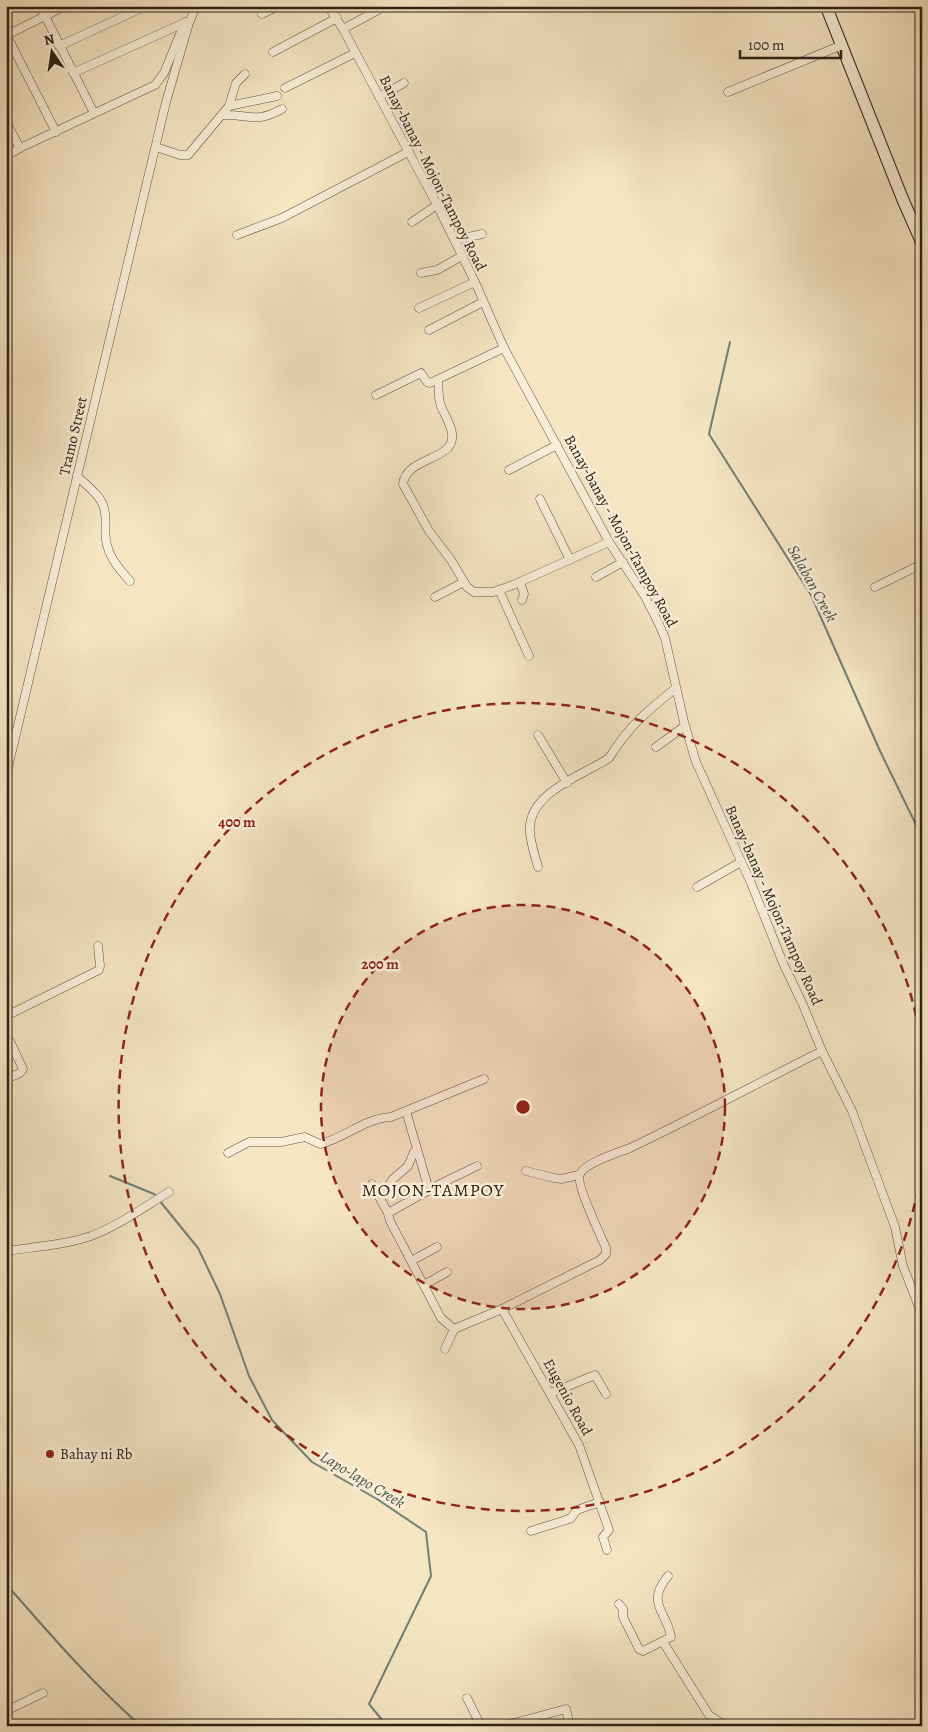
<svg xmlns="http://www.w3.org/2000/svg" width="928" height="1732" viewBox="0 0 928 1732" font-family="Alegreya,serif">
<rect width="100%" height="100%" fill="#f5e5c3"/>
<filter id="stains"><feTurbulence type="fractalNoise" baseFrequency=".004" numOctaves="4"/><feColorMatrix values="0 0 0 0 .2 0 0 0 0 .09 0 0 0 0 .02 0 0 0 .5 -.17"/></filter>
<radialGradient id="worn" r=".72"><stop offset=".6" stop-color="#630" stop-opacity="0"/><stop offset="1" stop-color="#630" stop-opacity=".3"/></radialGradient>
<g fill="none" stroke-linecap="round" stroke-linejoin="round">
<g stroke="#707f78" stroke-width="2">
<path d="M 730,342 L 709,434 L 811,595 L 880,751 L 922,837"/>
<path d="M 110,1176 L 154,1194 L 156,1196"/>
<path d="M 159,1200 L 198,1248 L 220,1294 L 249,1376 L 272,1420 L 312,1462 L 377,1499 L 426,1532 L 431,1576 L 369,1704 L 387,1726"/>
<path d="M 6,1584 C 49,1633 91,1682 141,1726"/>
</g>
<g stroke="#5f5140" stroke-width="9">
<g id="street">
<path d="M 40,6 L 94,113"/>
<path d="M 328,6 L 343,29 L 437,205 L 475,282 L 504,348 L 609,542 L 644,595 L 658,622 L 665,638 L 684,722 L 696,762 L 751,883 L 783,963 L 803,1005 L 822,1051 L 852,1111 L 895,1227 L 903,1266 L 922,1315"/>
<path d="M 262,14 L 279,6"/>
<path d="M 343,29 L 378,10"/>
<path d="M 6,34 L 56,132"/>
<path d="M 7,35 L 65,6"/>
<path d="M 59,46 L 146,6"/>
<path d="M 273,52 L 337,18"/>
<path d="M 73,73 L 184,23"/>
<path d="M 285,88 L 355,53"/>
<path d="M 728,92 L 842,45"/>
<path d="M 379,97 L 404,83"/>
<path d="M 229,106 L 277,96"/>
<path d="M 222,115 C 249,114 255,124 282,109"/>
<path d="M 6,122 L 20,148"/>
<path d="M 156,147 L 180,155 L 188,155 L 229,106 L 236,83 L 245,74"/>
<path d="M 6,156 L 20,148 L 155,85 L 164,73 L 185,22"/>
<path d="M 412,222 L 437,205"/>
<path d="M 237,235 L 282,218 L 408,152"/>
<path d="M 455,240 L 482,234"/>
<path d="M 421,273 L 437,270 L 462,256"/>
<path d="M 419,308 L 475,282"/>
<path d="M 429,330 L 483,302"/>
<path d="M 438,380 C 439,388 438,395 440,403 C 443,414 454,427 452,439 C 450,460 406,458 403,484 L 429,531 L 451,560 L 467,587 L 474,592 L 493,592 L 513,585 L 609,542"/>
<path d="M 376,395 L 421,373 L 427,382 L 430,383 L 504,348"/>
<path d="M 509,470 L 557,445"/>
<path d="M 77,476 C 86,485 99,494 103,505 C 108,517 104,529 106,540 C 108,556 119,569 130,581"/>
<path d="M 540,499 L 570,560"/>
<path d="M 596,577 L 623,562"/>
<path d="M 520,582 L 524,594 L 522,600"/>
<path d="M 875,587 L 922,564"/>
<path d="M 499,590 L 529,656"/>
<path d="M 435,597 L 464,582"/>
<path d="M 538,735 L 567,783"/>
<path d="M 656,747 L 685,726"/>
<path d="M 6,776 L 166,102 L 189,23 L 196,6"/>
<path d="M 538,867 C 535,856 531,844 530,833 C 526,793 582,776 609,758 C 629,726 647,711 676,688"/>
<path d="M 697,887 L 741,862"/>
<path d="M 6,1016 L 99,970 L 100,966 L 98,946"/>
<path d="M 6,1033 L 23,1069 L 20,1073 L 6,1079"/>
<path d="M 406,1111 L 429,1190"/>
<path d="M 228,1153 L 249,1142 L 281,1142 L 305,1137 L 320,1144 C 345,1138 365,1118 391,1117 L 484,1079"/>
<path d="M 526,1171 L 554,1178 L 561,1179 L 579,1175"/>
<path d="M 372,1184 L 388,1213 L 390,1221 L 441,1318 L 454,1329"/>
<path d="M 380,1198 L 393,1179 L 408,1166 L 414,1152"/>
<path d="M 388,1213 L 442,1183 L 477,1166"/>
<path d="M 6,1251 C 34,1247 64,1245 91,1236 C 118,1226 144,1207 169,1192"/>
<path d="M 411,1261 L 437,1247"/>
<path d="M 424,1285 L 447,1272"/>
<path d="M 502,1309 L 579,1445 L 609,1530 L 603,1537 L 607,1550"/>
<path d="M 454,1329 L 502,1309 L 600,1260 L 606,1254 L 606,1248 C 601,1236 575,1183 580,1174 C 586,1162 618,1153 630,1148 C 695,1117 758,1083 822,1051"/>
<path d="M 445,1349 L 454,1329"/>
<path d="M 551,1393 L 595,1375 L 606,1394"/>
<path d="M 531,1531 L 566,1520 L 571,1518 L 577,1510 L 600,1502"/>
<path d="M 619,1604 L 623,1609 L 623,1617 L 639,1649 L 643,1651 L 671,1637 C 667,1611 645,1604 668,1576"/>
<path d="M 663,1642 L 709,1715 L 726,1726"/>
<path d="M 467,1698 L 481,1726"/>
<path d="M 6,1711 L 43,1693"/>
<path d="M 503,1726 L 566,1709 L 570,1726"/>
</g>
</g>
<g stroke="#2d2014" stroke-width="13">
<path id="secondary" d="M 826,6 L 903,200 L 922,243"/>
</g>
<use href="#street" stroke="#f8eed8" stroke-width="8"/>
<use href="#secondary" stroke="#f8eed8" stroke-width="11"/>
</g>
<circle cx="523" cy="1107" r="202" fill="#8f2418" fill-opacity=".12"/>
<g fill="none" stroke="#8f2418" stroke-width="2.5" stroke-dasharray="9 6">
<circle cx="523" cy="1107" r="202"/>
<path d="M921 1174A404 404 0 1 1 921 1040"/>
</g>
<circle fill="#8f2418" stroke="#f8eed8" stroke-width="2" cx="50" cy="1454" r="5"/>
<g text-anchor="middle" stroke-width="5" stroke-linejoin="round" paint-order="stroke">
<g font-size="15" fill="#2d2014" stroke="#f8eed8">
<text transform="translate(433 173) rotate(63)" y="5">Banay-banay - Mojon-Tampoy Road</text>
<text transform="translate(73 436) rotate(-77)" y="5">Tramo Street</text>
<text transform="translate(621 531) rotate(61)" y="5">Banay-banay - Mojon-Tampoy Road</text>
<text transform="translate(774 905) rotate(66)" y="5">Banay-banay - Mojon-Tampoy Road</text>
<text transform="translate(568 1397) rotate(61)" y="5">Eugenio Road</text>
</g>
<g font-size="15" fill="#2d2014" stroke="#f8eed8" text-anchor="start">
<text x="60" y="1459">Bahay ni Rb</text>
</g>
<g font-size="16" font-style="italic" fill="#4f4f46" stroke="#f8eed8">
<text transform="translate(813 583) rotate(61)" y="6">Salaban Creek</text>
<text transform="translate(363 1479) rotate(31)" y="6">Lapo-lapo Creek</text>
</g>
<g font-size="18" letter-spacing="1" fill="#2d2014" stroke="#f8eed8">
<text x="433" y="1196">MOJON-TAMPOY</text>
</g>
</g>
<circle cx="523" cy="1107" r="8" fill="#8f2418" stroke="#f8eed8" stroke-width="2.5"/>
<g font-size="15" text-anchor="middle" font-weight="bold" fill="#8f2418" stroke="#f8eed8" stroke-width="5" stroke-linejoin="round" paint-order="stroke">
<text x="237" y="827">400 m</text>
<text x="380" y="969">200 m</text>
</g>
<rect width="928" height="1732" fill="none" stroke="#f5e5c3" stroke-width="25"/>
<rect x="8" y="8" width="913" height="1717" fill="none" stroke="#2d2014" stroke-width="2.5"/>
<rect x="12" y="12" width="903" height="1707" fill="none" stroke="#2d2014"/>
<g transform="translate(52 52) rotate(347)" stroke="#f8eed8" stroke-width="4" paint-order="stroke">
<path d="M0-4L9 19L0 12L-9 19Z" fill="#2d2014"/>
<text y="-8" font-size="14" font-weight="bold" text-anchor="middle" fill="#2d2014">N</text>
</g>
<path d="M740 50v8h101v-8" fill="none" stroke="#2d2014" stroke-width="2.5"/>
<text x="748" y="50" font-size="15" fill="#2d2014" stroke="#f8eed8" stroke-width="4" paint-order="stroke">100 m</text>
<rect width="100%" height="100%" filter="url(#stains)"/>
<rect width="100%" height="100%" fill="url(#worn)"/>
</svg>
